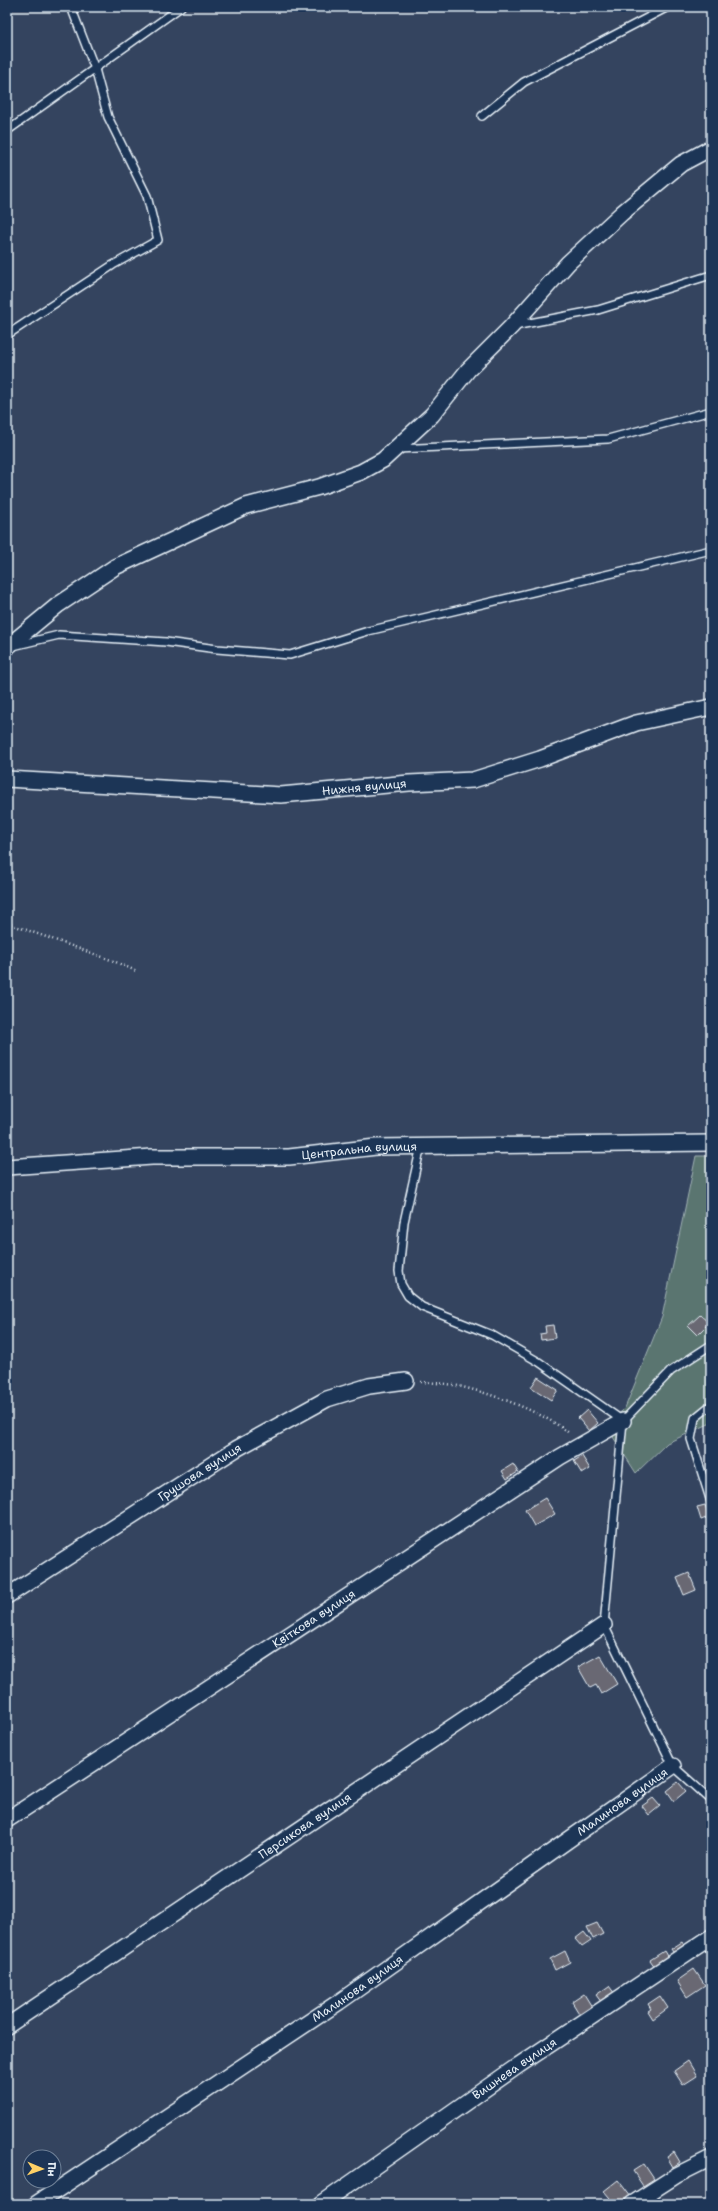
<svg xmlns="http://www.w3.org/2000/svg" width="718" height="2211" viewBox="0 0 718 2211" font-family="'Shantell Sans',sans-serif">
<rect width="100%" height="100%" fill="#34445f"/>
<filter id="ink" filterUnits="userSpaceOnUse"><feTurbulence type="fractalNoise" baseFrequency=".025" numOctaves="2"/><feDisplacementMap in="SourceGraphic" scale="8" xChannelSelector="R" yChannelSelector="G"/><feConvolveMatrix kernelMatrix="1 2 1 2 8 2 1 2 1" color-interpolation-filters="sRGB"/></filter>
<g filter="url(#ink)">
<path fill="#5a7470" stroke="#a1b2b4" d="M 696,1156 L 711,1156 L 711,1423 L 667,1443 L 636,1473 L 606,1426 L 625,1408 L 662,1317 Z"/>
<g fill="#696873" stroke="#e8f1f8">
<path d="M 700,1315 L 709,1323 L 697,1335 L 688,1326 Z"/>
<path d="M 553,1325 L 555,1338 L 541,1340 L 540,1334 L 546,1333 L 545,1326 Z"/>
<path d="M 538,1377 L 558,1390 L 551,1400 L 531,1387 Z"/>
<path d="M 587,1410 L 598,1423 L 589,1431 L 578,1418 Z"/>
<path d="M 582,1456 L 590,1469 L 582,1474 L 574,1461 Z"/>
<path d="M 513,1464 L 518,1472 L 507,1479 L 502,1471 Z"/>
<path d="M 545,1498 L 555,1514 L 534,1526 L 525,1510 Z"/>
<path d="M 705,1505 L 709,1517 L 701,1520 L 697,1507 Z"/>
<path d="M 689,1573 L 696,1590 L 684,1595 L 677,1578 Z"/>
<path d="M 600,1655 L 617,1684 L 601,1694 L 596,1685 L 590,1688 L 578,1667 Z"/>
<path d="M 678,1782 L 686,1791 L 674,1801 L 667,1791 Z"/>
<path d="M 653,1798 L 660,1806 L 649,1815 L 642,1806 Z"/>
<path d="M 597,1923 L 603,1934 L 593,1939 L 587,1927 Z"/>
<path d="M 584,1932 L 591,1941 L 582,1947 L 575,1939 Z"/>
<path d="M 682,1942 L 688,1951 L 677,1958 L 671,1949 Z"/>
<path d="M 565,1951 L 570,1962 L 555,1970 L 550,1959 Z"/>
<path d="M 664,1951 L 671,1963 L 658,1971 L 650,1960 Z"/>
<path d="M 694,1969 L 705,1985 L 687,1997 L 677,1981 Z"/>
<path d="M 609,1986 L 615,1994 L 602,2003 L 596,1995 Z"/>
<path d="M 584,1994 L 592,2007 L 580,2015 L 572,2002 Z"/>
<path d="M 660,1996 L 668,2008 L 653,2019 L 648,2011 L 651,2009 L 648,2004 Z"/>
<path d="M 688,2061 L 697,2076 L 683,2085 L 674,2071 Z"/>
<path d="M 674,2152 L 680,2162 L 673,2167 L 667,2157 Z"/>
<path d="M 644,2164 L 654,2179 L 643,2186 L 633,2171 Z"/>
<path d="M 618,2180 L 631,2197 L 623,2204 L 615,2204 L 604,2191 Z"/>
</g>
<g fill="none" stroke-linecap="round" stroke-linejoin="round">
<g stroke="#e8f1f8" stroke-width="10">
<g id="service">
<path d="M 482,116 L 524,82 L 668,7"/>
<path d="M 7,131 L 181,7"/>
<path d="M 514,326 L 598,310 L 711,275"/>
<path d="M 7,335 L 113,265 L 158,240 L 147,196 L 108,117 L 95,69 L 71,7"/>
<path d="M 397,449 L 608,439 L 711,411"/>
<path d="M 13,646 L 59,635 L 166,642 L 217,649 L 290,655 L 368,631 L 711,550"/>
<path d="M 421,1146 L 404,1222 L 399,1271 L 401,1284 L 408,1296 L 422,1307 L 492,1335 L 539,1362 L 623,1421"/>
<path d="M 711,1345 L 671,1371 L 623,1421 L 604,1625 L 673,1766 L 711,1800"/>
<path d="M 711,1405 L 695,1418 L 691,1439 L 711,1502"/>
</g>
</g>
<g stroke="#e8f1f8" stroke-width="18">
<g id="minor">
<path d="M 7,647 L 58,605 L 115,567 L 246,506 L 319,487 L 361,472 L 383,460 L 432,415 L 468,370 L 511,327 L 568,263 L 622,213 L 681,164 L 711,148"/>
<path id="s1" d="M 7,779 L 281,795 L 409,783 L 473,780 L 540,759 L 636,723 L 711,707"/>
<path id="s2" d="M 7,1167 L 152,1157 L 289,1157 L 376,1147 L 711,1143"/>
<path id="s3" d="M 7,1596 L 236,1449 L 327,1399 L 369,1386 L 406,1381"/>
<path id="s4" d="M 7,1820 L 560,1457 L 623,1421"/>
<path id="s5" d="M 7,2026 L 604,1625"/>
<path id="s6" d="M 36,2204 L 339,2002 L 673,1766"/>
<path id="s7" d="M 321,2204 L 519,2065 L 711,1937"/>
<path d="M 632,2204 L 677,2175 L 711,2158"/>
</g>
</g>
<g stroke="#e8f1f8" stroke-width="2.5" stroke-dasharray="1 3" stroke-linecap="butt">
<path d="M 7,923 L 111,960 L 136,971"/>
<path d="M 421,1382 C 433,1383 446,1383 458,1386 C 491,1393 543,1412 569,1433"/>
</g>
<use href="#service" stroke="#1d3557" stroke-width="7"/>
<use href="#minor" stroke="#1d3557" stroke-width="15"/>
</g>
</g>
<g text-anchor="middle" stroke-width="3.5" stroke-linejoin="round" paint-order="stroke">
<g font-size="12" fill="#e8f1f8" stroke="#1d3557">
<text dy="4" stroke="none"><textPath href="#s1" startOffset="358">Нижня вулиця</textPath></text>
<text dy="4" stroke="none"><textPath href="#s2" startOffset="353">Центральна вулиця</textPath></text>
<text dy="4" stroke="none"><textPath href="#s3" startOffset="229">Грушова вулиця</textPath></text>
<text dy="4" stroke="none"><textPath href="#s4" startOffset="367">Квіткова вулиця</textPath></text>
<text dy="4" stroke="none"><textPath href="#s6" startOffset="711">Малинова вулиця</textPath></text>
<text dy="4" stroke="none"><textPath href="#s5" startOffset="359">Персикова вулиця</textPath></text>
<text dy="4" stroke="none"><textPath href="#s6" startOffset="387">Малинова вулиця</textPath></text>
<text dy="4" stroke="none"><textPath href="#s7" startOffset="236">Вишнева вулиця</textPath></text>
</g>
</g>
<rect width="718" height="2211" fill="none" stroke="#1d3557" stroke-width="24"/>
<rect x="12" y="12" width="694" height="2187" fill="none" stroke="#e8f1f8" stroke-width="1.5" filter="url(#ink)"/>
<g transform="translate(42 2169) rotate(92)"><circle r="19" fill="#1d3557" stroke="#6e8097"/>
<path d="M0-3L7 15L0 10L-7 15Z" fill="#ffd166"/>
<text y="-6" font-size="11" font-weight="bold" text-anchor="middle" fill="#e8f1f8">Пн</text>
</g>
</svg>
